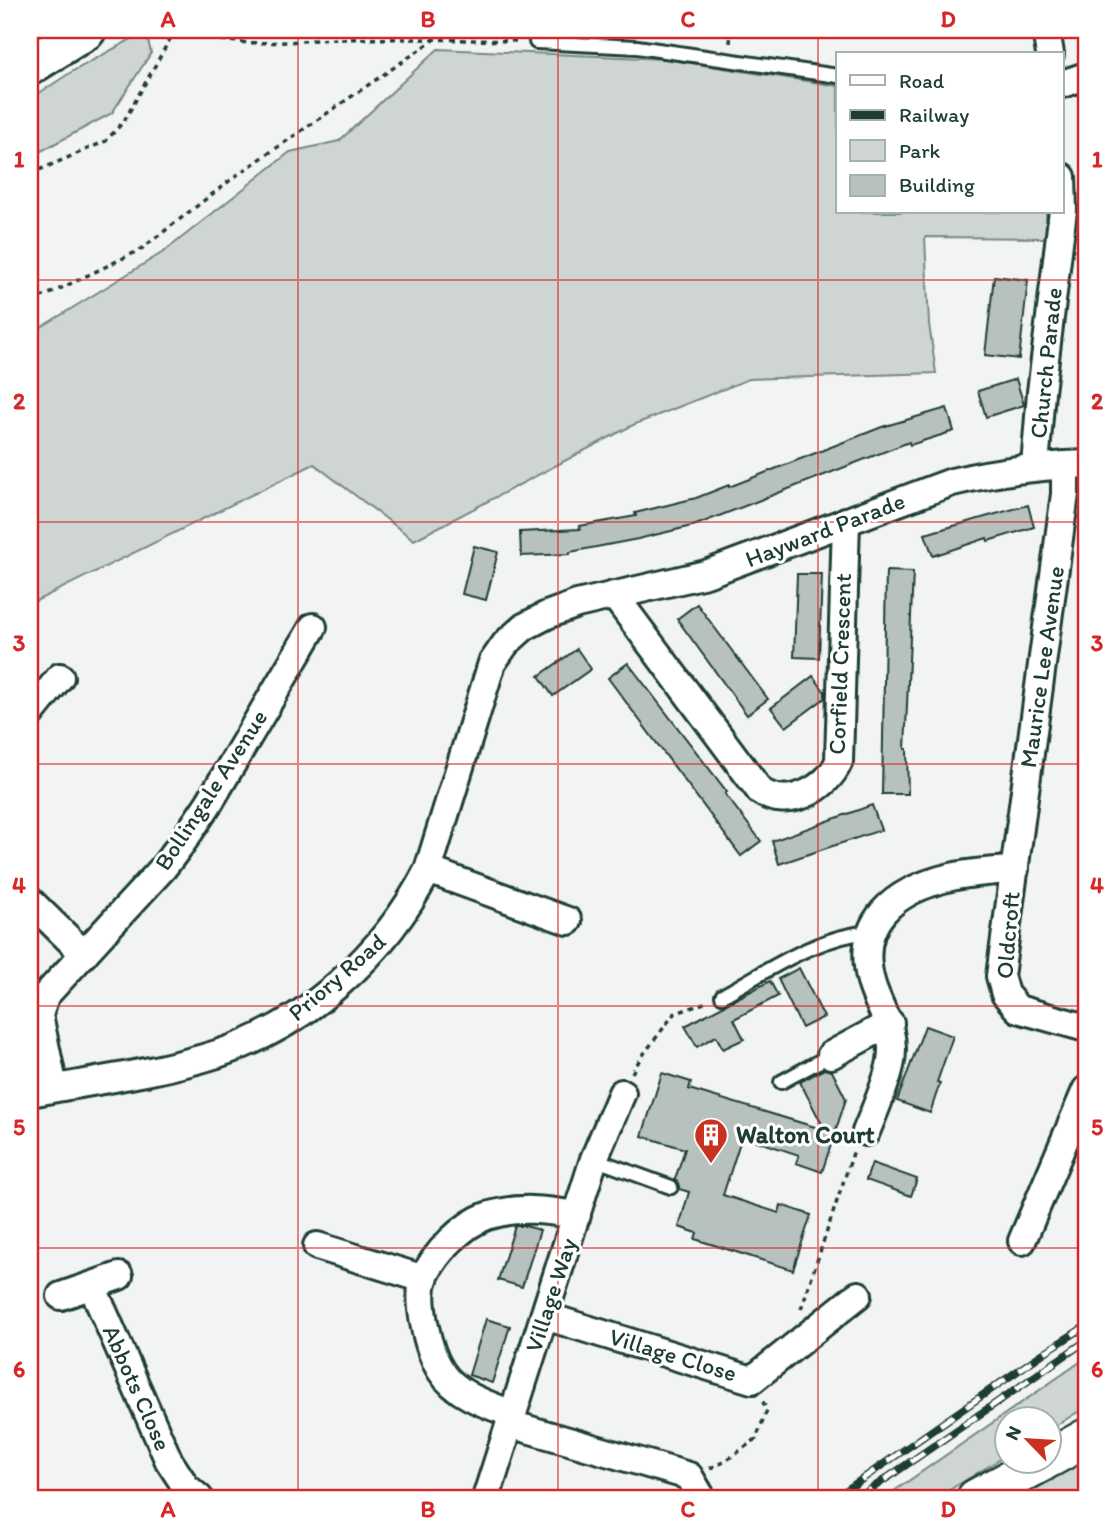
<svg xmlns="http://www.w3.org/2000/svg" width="1116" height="1528" viewBox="0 0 1116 1528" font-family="Itim,sans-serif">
<rect width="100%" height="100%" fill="#f2f3f3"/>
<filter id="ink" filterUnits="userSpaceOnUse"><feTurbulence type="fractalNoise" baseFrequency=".0143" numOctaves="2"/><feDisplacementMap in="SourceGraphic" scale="14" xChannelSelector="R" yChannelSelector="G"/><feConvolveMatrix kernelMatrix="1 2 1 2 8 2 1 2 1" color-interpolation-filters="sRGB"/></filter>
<g filter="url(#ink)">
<g fill="#ced5d3" stroke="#768984" stroke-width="2">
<path d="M 146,31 L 151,53 L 112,113 L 30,157 L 30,99 L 73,71 Z"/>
<path d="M 438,49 L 666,59 L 838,86 L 838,212 L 1046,212 L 1047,238 L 925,237 L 929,324 L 936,373 L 749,379 L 633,425 L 414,540 L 314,464 L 30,604 L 30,334 L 165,251 L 290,152 L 339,141 Z"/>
<path d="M 1086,1358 L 1086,1407 L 1050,1429 L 1050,1420 L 1007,1420 L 1007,1455 L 936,1498 L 884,1498 Z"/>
<path d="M 1086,1448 L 1086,1498 L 998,1498 Z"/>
</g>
<g fill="#b7c1bd" stroke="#1f3d34" stroke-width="2">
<path d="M 994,276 L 1028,280 L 1019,359 L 985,355 Z"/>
<path d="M 1016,379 L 1024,405 L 986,417 L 978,391 Z"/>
<path d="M 947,408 L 954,431 L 910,445 L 909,442 L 696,525 L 638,539 L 570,552 L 570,554 L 521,556 L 520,532 L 580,529 L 579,526 L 636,516 L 635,513 L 696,498 L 729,485 L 729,487 L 882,427 Z"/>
<path d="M 1028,505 L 1034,527 L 988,541 L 987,538 L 933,556 L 925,534 Z"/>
<path d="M 474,546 L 498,552 L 486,600 L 462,594 Z"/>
<path d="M 886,571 L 913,572 L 905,749 L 907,749 L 908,794 L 882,794 Z"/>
<path d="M 797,574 L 822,574 L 819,658 L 794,657 Z"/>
<path d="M 697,604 L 768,699 L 747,715 L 677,619 Z"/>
<path d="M 577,649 L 591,669 L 553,696 L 539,676 Z"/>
<path d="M 628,663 L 727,792 L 725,794 L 761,841 L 741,856 L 608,678 Z"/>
<path d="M 813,676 L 825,692 L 825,698 L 786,727 L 771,708 Z"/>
<path d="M 872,805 L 881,830 L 779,864 L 772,841 Z"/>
<path d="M 799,968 L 824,1017 L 802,1028 L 778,979 Z"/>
<path d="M 770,981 L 778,996 L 734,1019 L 744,1039 L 723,1049 L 716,1036 L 697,1047 L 685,1026 Z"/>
<path d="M 925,1026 L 953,1036 L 937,1082 L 940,1083 L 930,1113 L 897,1101 Z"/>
<path d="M 824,1069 L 832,1071 L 846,1099 L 822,1172 L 796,1163 L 799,1155 L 742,1136 L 723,1195 L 779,1213 L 781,1205 L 811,1215 L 793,1270 L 695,1239 L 697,1233 L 679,1227 L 689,1192 L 679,1189 L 675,1179 L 685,1149 L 642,1136 L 662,1073 L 691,1082 L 689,1089 L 825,1130 L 800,1082 Z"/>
<path d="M 872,1163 L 917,1179 L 911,1196 L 866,1180 Z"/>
<path d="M 515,1226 L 525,1226 L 540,1230 L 522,1287 L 498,1280 Z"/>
<path d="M 486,1319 L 510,1326 L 492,1383 L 469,1375 Z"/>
</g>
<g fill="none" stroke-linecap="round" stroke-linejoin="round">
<g stroke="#1f3d34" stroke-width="18">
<g id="lane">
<path d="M 536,42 L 637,47 L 838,76"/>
<path d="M 722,996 C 769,970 817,936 871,932"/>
<path d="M 781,1082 L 831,1055"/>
<path d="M 594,1159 L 671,1187"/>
</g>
</g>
<g stroke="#1f3d34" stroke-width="32">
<g id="street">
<path d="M 1046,30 L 1050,54"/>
<path d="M 1062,84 L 1086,76"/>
<path d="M 1065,465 L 1065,494 L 1000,976 L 1005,994 L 1018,1009 L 1086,1028"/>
<path d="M 1035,466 L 1041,392 L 1063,210 L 1062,177"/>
<path d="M 614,595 L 760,791 C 787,810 827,790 839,761 L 846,521"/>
<path d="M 30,714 L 60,677"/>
<path d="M 428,870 L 568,921"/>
<path d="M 30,901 L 84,954"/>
<path d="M 831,1055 L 890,1023"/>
<path d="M 54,1088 L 39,1015 L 45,996 L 163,868 L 182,843 L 209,803 L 313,627"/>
<path d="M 30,1093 C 92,1081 157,1073 217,1054 C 307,1025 385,954 428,870 L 492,663 L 506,643 L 524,627 L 547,615 L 577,604 L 706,574 L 952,482 C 997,471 1040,466 1086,464"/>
<path d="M 866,1132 C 874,1112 888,1081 891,1061 C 896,1028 881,1013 872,985 C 853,921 895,890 951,877 C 971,872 994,872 1015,869"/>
<path d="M 1022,1241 L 1086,1090"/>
<path d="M 317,1246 L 424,1279"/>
<path d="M 92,1286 L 169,1461 L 186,1487 L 199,1498"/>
<path d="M 61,1296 L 119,1276"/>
<path d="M 545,1316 L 752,1380 L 858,1295"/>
<path d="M 513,1414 C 488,1405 456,1395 441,1371 C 428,1351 416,1301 424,1278 C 434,1254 463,1224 487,1216 C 518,1206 546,1210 577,1215"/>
<path d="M 510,1424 L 689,1476 L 702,1498"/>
<path d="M 486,1498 L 594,1159 L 622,1093"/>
</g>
</g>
<g stroke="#1f3d34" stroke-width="42">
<g id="secondary">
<path d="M 1050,1458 L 1086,1438"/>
<path d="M 976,1498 L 1043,1462"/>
</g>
</g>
<g stroke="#1f3d34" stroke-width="44">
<path id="highway" d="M 30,65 L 86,30"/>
</g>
<g stroke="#1f3d34" stroke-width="3.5" stroke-dasharray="5 5" stroke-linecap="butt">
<path d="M 193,30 C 233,52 298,39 342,39 C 402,38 461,40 521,41"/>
<path d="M 730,43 L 731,30"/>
<path d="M 30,174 L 106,141 L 124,121 L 175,30"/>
<path d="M 30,298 L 45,296 L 140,250 L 237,175 L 434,40"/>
<path d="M 632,1073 L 640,1059 L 674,1014 L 707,1002"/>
<path d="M 801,1309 L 854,1150"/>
<path d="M 710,1468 L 724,1462 L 756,1439 L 767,1410 L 762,1400"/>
</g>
<use href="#lane" stroke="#fff" stroke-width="12"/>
<use href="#street" stroke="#fff" stroke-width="26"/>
<use href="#secondary" stroke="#fff" stroke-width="37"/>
<use href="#highway" stroke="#fff" stroke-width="38"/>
<g stroke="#1f3d34" stroke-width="8">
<g id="rail">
<path d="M 835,1498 L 1042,1354 L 1086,1326"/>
<path d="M 858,1498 L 1086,1341"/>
</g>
</g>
<use href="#rail" stroke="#fff" stroke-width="5" stroke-dasharray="16" stroke-linecap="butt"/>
</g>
</g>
<path fill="none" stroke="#d62828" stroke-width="2" stroke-opacity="0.55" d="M 298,30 L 298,1498M 558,30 L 558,1498M 818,30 L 818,1498M 30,280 L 1086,280M 30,522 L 1086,522M 30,764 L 1086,764M 30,1006 L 1086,1006M 30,1248 L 1086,1248"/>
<defs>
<g id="building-pin" transform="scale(1.75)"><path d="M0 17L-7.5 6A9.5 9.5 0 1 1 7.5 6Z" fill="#c8321e" stroke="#fff"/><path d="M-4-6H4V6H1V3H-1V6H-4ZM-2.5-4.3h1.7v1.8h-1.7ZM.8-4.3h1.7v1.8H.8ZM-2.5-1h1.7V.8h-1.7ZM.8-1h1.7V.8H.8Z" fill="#fff"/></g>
</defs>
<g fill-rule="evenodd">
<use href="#building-pin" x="711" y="1135"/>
</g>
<g text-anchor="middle" stroke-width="6" stroke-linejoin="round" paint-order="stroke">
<g font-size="24" fill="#1f3d34" stroke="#fff">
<text transform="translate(1046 363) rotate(-84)" y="8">Church Parade</text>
<text transform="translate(825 530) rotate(-21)" y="8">Hayward Parade</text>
<text transform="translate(840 664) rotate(-88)" y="8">Corfield Crescent</text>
<text transform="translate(1042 667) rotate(-82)" y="8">Maurice Lee Avenue</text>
<text transform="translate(211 790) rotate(-57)" y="8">Bollingale Avenue</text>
<text transform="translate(1008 935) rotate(-85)" y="8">Oldcroft</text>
<text transform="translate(337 977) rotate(-41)" y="8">Priory Road</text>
<text transform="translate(551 1295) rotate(-72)" y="8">Village Way</text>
<text transform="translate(673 1355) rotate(17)" y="8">Village Close</text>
<text transform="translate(137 1388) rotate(66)" y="8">Abbots Close</text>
</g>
<g font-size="24" font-weight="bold" fill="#1f3d34" stroke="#fff" text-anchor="start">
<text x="736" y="1143">Walton Court</text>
</g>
</g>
<rect width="1116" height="1528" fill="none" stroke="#fff" stroke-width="77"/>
<rect x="836" y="52" width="228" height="161" fill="#ffffff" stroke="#a5b1ae" stroke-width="2"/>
<rect x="850" y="75" width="35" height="10" fill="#ffffff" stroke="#a5b1ae" stroke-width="2"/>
<text x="899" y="88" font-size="21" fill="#1f3d34">Road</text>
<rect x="850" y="110" width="35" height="10" fill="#1f3d34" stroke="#a5b1ae" stroke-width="2"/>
<text x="899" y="122" font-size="21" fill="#1f3d34">Railway</text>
<rect x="850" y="140" width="35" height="21" fill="#ced5d3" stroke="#a5b1ae" stroke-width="2"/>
<text x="899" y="158" font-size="21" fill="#1f3d34">Park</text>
<rect x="850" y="175" width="35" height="21" fill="#b7c1bd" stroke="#a5b1ae" stroke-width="2"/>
<text x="899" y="192" font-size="21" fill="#1f3d34">Building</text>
<g transform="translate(1028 1440) rotate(295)"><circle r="33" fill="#ffffff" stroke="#a5b1ae" stroke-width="2"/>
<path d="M0-5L12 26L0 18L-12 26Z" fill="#c8321e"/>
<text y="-10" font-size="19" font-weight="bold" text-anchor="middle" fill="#1f3d34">N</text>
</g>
<rect x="38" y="38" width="1040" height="1452" fill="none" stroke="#d62828" stroke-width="2.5"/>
<g font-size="23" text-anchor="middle" font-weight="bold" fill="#d62828">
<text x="168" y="27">A</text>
<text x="428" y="27">B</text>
<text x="688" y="27">C</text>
<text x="948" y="27">D</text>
<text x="19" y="167">1</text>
<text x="1097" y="167">1</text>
<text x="19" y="409">2</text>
<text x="1097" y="409">2</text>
<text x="19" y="651">3</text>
<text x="1097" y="651">3</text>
<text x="19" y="893">4</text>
<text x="1097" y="893">4</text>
<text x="19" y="1135">5</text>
<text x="1097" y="1135">5</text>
<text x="19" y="1377">6</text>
<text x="1097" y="1377">6</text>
<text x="168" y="1517">A</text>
<text x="428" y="1517">B</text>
<text x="688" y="1517">C</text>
<text x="948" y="1517">D</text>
</g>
</svg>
